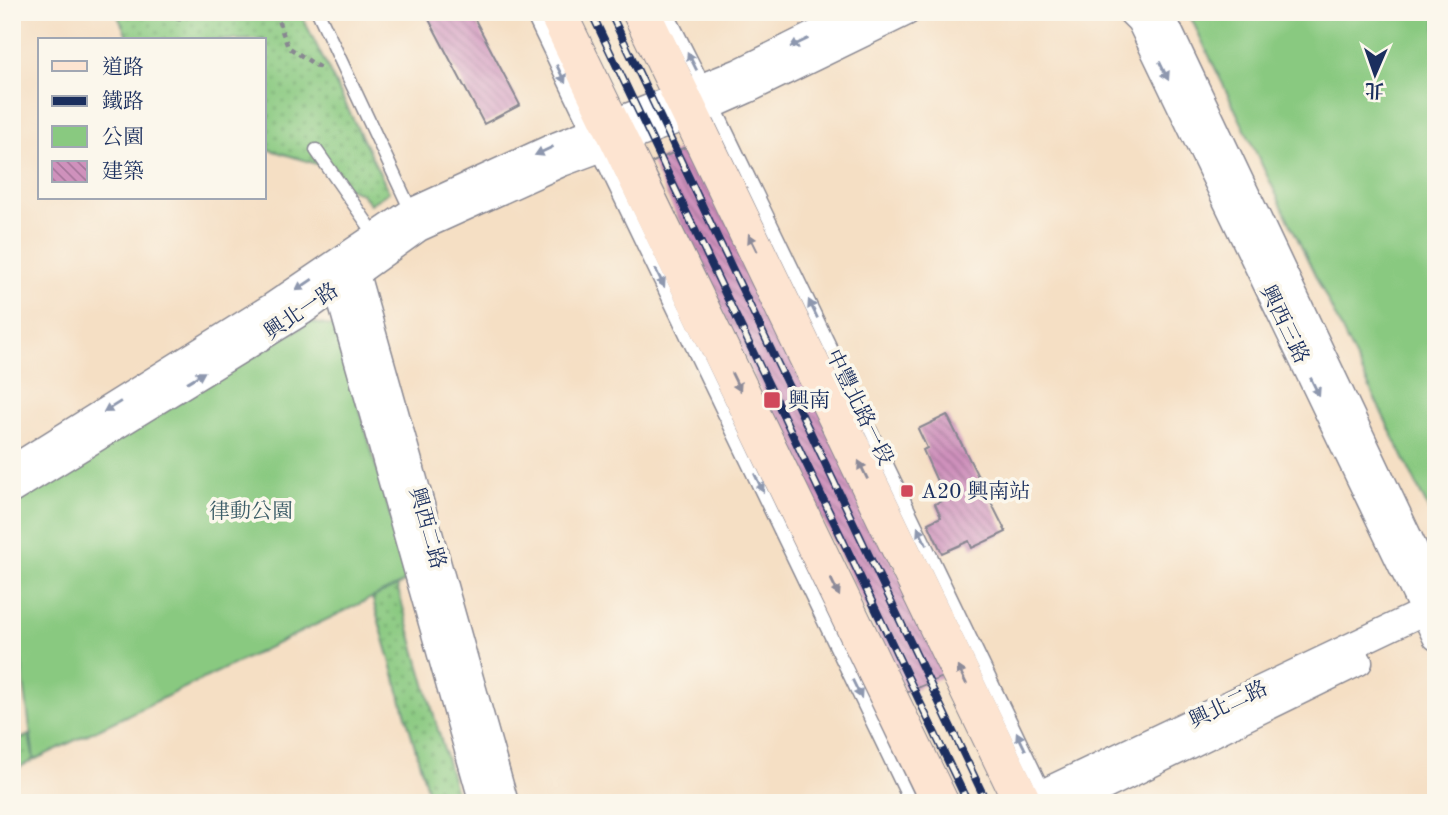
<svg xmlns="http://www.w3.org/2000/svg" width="1448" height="815" viewBox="0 0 1448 815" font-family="'Old Standard TT','Noto Serif TC',serif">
<defs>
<pattern id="grass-dots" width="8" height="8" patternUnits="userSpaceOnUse" patternTransform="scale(1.75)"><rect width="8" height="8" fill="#89c980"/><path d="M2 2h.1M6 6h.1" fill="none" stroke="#6fa46c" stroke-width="1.8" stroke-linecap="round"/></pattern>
<pattern id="building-back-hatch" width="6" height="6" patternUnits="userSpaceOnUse" patternTransform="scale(1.75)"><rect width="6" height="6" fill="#cf91bc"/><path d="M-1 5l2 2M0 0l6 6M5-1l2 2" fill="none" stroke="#a7779c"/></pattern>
</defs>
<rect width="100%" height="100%" fill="#fbf7ec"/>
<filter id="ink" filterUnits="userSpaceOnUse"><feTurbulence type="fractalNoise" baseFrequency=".0143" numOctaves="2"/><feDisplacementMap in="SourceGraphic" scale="14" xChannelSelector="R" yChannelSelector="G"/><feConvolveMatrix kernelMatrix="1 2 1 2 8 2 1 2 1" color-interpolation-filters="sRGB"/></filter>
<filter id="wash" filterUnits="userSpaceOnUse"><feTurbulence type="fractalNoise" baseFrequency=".00686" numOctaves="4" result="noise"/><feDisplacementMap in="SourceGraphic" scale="28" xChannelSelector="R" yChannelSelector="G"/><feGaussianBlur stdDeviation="1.57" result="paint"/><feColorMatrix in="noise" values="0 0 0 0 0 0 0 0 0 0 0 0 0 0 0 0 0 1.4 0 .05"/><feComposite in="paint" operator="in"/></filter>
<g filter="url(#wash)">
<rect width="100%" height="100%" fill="#f5dfc4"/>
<g fill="url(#grass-dots)" stroke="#527c6f" stroke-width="2">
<path d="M 116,12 L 300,12 L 389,192 L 370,204 L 361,193 L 345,187 L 317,164 L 264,148 L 264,40 L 129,40 Z"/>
<path d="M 397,586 L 459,803 L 431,803 L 372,597 Z"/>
<path d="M 29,735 L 34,760 L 12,771 L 12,743 Z"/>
</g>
<g fill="#89c980" stroke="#527c6f" stroke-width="2">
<path d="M 1188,12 L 1436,12 L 1436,525 Z"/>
<path d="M 310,322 L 336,327 L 409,580 L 34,760 L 12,589 L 12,505 Z"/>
</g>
<g id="blocks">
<g fill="url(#building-back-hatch)">
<path d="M 425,12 L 471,12 L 520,105 L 484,124 Z"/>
<path d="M 694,143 L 947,675 L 906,693 L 651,163 Z"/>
<path d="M 947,415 L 1006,532 L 972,548 L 969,541 L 942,553 L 928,523 L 941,517 L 935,504 L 945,499 L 923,450 L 927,448 L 918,429 Z"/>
</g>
</g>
</g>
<g filter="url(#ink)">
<use href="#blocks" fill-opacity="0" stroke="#888791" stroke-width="2"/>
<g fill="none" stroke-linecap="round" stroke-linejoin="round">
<g stroke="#888791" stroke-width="15">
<g id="lane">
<path d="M 318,12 L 413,215"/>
<path d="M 531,12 L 911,803"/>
<path d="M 667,12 L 705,87"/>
<path d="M 713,103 L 1045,793"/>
<path d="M 316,150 L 376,236"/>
</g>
</g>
<g stroke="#888791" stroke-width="29">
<g id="street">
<path d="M 1131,12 L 1140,21 L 1436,637"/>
<path d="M 1160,12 L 1436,595"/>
<path d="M 343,265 L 356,274 L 505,803"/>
<path d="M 338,273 L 337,287 L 483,803"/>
<path d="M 20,464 L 271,307 L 411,212 L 555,146 L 739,72 L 860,12"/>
<path d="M 12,490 L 302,312 L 419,228 L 562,163 L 691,115 L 747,90 L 907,12"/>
<path d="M 1021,803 L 1423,612 L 1436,615"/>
<path d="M 1071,803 L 1359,662"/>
</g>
</g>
<g stroke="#888791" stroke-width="39">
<g id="secondary">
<path d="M 557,12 L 940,803"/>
<path d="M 641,12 L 1023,803"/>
</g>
</g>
<g stroke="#888791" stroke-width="4.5" stroke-dasharray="5 5" stroke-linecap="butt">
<path d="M 157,12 C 172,20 185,20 200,12"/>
<path d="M 275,12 L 288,47 L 323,70"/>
</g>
<use href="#lane" stroke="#fff" stroke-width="12"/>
<use href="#street" stroke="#fff" stroke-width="26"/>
<use href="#secondary" stroke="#fde4d1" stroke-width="37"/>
<g stroke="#1b2f5e" stroke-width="8">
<g id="rail">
<path d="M 591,12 L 968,803"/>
<path d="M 610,12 L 987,803"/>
</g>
</g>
<use href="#rail" stroke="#fbf7ec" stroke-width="5" stroke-dasharray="16" stroke-linecap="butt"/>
</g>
<defs><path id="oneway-solid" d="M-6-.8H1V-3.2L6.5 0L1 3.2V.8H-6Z" transform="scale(1.75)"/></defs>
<g fill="#8d97ae">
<use href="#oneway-solid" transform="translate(799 43) rotate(154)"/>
<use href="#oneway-solid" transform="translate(692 61) rotate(-117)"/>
<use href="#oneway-solid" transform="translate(1164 71) rotate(64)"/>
<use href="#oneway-solid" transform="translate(561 74) rotate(64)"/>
<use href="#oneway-solid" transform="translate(544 151) rotate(155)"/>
<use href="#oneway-solid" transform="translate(660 278) rotate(64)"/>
<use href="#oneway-solid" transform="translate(304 285) rotate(146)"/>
<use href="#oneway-solid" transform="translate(813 309) rotate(-116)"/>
<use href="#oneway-solid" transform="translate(196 377) rotate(-31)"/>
<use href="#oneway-solid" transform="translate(1315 387) rotate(64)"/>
<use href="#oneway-solid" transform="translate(112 407) rotate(148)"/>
<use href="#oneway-solid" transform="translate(759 483) rotate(64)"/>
<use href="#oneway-solid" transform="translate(922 536) rotate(-116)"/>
<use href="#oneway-solid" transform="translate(857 689) rotate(64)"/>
<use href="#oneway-solid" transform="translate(1021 741) rotate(-116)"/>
</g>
<g fill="#8c8a98">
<use href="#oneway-solid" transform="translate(753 243) rotate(-116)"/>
<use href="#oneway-solid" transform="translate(736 382) rotate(64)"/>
<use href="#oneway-solid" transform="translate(863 470) rotate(-116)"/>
<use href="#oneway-solid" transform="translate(835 587) rotate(64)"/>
<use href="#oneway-solid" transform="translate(962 675) rotate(-116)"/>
</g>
</g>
<g fill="#d1495b" stroke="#fbf7ec" stroke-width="2.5">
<rect x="763" y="391" width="18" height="18" rx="3.5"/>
<rect x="900" y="484" width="14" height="14" rx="3.5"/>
</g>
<g text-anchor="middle" stroke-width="7" stroke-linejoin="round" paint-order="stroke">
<g font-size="21" fill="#1b2f5e" stroke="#fbf7ec">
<text transform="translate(301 311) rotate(-34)" y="7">興北一路</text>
<text transform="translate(1285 324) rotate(64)" y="7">興西三路</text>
<text transform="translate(860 407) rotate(64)" y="7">中豐北路一段</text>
<text transform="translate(428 528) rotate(74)" y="7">興西二路</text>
<text transform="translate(1228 704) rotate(-25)" y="7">興北二路</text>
</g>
<g font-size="21" fill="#1b2f5e" stroke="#fbf7ec" text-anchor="start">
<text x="788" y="407">興南</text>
<text x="921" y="498">A20 興南站</text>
</g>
<g font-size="21" fill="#3c5d68" stroke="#fbf7ec">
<text x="251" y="518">律動公園</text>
</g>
</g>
<rect width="1448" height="815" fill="none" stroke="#fbf7ec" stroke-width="42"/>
<rect x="38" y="38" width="228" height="161" fill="#fbf7ec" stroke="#a1a7b3" stroke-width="2"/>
<rect x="52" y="61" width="35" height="10" fill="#fde4d1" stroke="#a1a7b3" stroke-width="2"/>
<text x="102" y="74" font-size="21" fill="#1b2f5e">道路</text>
<rect x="52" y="96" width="35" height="10" fill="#1b2f5e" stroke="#a1a7b3" stroke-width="2"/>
<text x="102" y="108" font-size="21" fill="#1b2f5e">鐵路</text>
<rect x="52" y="126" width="35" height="21" fill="#89c980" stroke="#a1a7b3" stroke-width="2"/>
<text x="102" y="144" font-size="21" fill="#1b2f5e">公園</text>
<rect x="52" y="161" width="35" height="21" fill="url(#building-back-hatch)" stroke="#a1a7b3" stroke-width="2"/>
<text x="102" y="178" font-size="21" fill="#1b2f5e">建築</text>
<g transform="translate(1375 74) rotate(182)" stroke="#fbf7ec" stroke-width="5" paint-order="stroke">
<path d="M0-5L12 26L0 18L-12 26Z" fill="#1b2f5e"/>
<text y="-10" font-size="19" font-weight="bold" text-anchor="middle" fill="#1b2f5e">北</text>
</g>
</svg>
